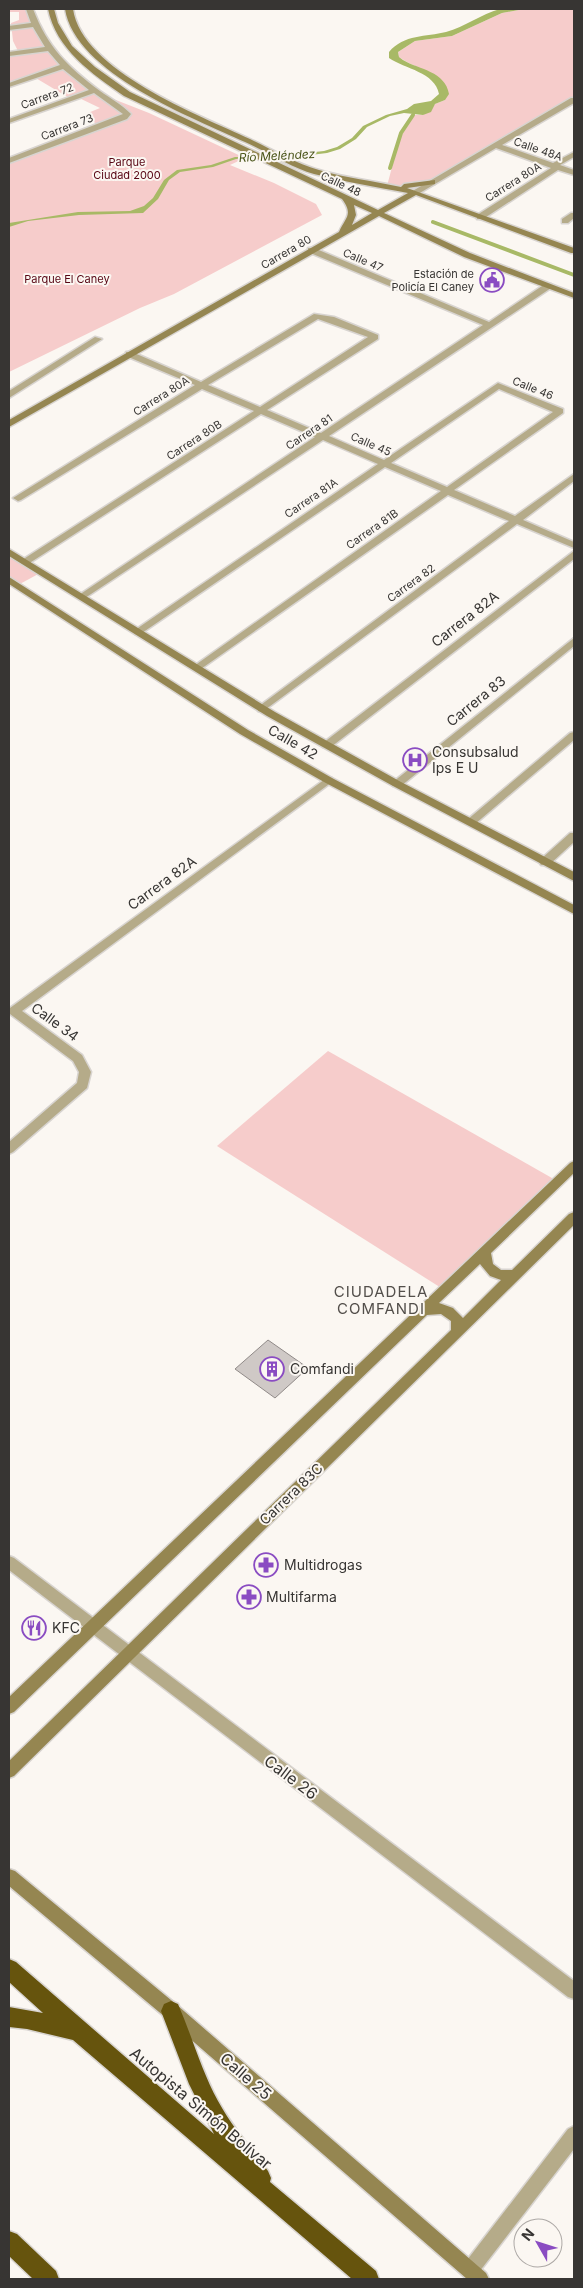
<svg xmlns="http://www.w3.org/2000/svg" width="583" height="2288" viewBox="0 0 583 2288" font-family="Inter,sans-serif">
<rect width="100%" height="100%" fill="#fbf7f2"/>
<g fill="#f6cccb">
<path d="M 9,9 L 30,9 L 50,49 L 93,91 L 149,113 L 245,158 L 230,165 L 274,183 L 316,204 L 322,215 L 174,294 L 140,308 L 9,372 L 9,161 L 100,126 L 83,115 L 100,108 L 77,97 L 71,99 L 34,77 L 9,85 L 9,54 L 19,53 L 13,41 L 11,23 L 19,20 L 19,12 L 9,12 Z"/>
<path d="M 524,9 L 574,9 L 574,100 L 432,182 L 404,186 L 387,186 L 401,133 L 413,115 L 423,115 L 435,104 L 445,100 L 443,81 C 429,70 413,67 399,57 L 398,52 L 415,41 L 452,36 L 502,13 Z"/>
<path d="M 9,552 L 42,572 L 18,585 L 9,580 Z"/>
<path d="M 328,1051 L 559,1182 L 446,1291 L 217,1146 Z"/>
</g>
<path fill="#a8b966" d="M 500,9 L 524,9 L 502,13 L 452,36 L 415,41 L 398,52 L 399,57 L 403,60 C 420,70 445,71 449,94 L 445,100 L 435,104 L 431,112 L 423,115 L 404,113 L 390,116 L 367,127 L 356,139 L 340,149 L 327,153 L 269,160 L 236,159 L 213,167 L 180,172 L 169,180 L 158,199 L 143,213 L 79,215 L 28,221 L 9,227 L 9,223 L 78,212 L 130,211 L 144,206 L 153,198 L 164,180 L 177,170 L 211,165 L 235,157 L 269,157 L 324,151 L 337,147 L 352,138 L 363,126 L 386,115 L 407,109 L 414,104 L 431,101 L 439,94 C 435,72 405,69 389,58 L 389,52 C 404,34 426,37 446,32 C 465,27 481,14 500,9 Z"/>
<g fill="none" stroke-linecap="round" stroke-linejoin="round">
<g stroke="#a8b966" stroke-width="4">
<path d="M 390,168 L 401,133 L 413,115"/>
<path d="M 433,222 L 574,275"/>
</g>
</g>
<path fill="#cfc9c6" stroke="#908a88" d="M 268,1340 L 308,1368 L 275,1398 L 235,1369 Z"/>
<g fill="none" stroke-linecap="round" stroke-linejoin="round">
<g stroke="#d8d4d0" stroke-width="3">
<g id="street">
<path d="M 26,9 L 33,9 C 48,48 67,66 100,91 C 110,98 122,105 131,114 L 127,119 L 9,163 L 9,158 L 123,114 L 94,93 L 9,123 L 9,119 L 89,90 L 63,69 L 9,87 L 9,83 L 60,65 L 48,51 L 9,56 L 9,52 L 45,47 L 33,27 L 9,30 L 9,26 L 31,23 Z"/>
<path d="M 571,98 L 574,98 L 574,103 L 502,145 L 553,163 L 574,152 L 574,157 L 560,165 L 574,170 L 574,175 L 558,170 L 483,219 L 477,219 L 477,215 L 551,168 L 496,148 L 418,194 L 411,192 Z"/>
<path d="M 571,213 L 574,213 L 574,218 L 568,223 L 562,223 L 562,219 Z"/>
<path d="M 308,248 L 314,248 L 489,322 L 545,284 L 551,284 L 551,288 L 329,436 L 384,460 L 498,383 L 563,409 L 563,413 L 454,490 L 515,516 L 574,474 L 574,481 L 523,520 L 574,542 L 574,548 L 517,524 L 262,712 L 258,711 L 258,707 L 509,521 L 448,495 L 198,671 L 193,668 L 194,666 L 441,491 L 385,467 L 139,635 L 135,634 L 135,630 L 378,464 L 323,440 L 82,600 L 77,597 L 79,595 L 315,437 L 261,414 L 28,564 L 22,564 L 22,560 L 254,411 L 202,389 L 21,500 L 18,501 L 13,498 L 195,385 L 126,356 L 126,352 L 132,352 L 201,382 L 314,314 L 334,317 L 378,335 L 378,339 L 267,410 L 321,433 L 483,325 L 308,252 ZM 318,319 L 368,337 L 260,407 L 208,385 ZM 499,389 L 553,412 L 447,487 L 391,463 Z"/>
<path d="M 95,337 L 102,339 L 9,398 L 9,391 Z"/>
<path d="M 574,551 L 574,559 L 331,747 L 323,747 L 323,743 Z"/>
<path d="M 574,638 L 574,646 L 401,786 L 393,786 L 392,784 L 393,782 Z"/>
<path d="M 574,732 L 574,740 L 475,824 L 467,824 L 466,822 L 467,820 L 570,733 Z"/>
<path d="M 328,777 L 332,778 L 333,780 L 332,782 L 22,1011 L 82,1055 L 91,1072 L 87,1088 L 13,1152 L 9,1154 L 9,1142 L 77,1083 L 79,1072 L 73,1061 L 10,1014 L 10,1008 Z"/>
<path d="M 570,833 L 574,833 L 574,842 L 549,865 L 541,865 L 539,862 L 541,859 Z"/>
<path d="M 9,1556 L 14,1558 L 574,1981 L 574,1999 L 568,1997 L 9,1570 Z"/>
<path d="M 574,2126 L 574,2149 L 476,2276 L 470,2279 L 464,2276 L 461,2270 L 464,2264 L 568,2129 Z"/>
</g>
</g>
<g stroke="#d8d4d0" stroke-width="3">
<g id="secondary">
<path d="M 48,9 L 54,9 L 58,23 L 72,46 L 95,67 L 130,92 L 378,210 L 408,193 C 377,187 345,182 314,174 C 292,168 267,152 245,142 C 193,118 75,73 65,9 L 73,9 C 82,71 199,115 250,139 C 271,149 297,164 319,170 C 345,178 374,181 401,187 L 404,184 L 435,180 L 435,184 L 407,188 L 574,248 L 574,253 L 571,253 L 416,195 L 384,213 L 470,253 L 574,293 L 574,298 L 464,257 L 379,216 L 9,427 L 9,420 L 339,232 C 345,218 354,215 342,199 L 124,96 C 92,74 56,49 48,9 ZM 354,205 L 372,213 L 352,225 L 356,215 Z"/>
<path d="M 9,549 L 275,712 L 401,782 L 574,872 L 574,881 L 393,786 L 267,716 L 9,556 Z"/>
<path d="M 9,577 L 248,730 L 332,778 L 574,905 L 574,914 L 324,782 L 240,734 L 9,584 Z"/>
<path d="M 574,1161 L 574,1173 L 491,1253 L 493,1264 L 501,1270 L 512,1270 L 569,1214 L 574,1212 L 574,1225 L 14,1776 L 9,1778 L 9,1761 L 451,1330 L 451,1321 L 441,1314 L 427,1315 L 14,1712 L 9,1714 L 9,1697 L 570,1163 ZM 480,1264 L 490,1276 L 501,1280 L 463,1318 L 453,1308 L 439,1303 Z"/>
<path d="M 9,1869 L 15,1871 L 177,2005 L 486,2273 L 489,2279 L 467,2279 L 165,2017 L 9,1886 Z"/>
</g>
</g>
<g stroke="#d8d4d0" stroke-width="3">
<g id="highway">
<path d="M 9,1959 L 16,1962 L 214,2134 L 189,2084 L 161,2011 L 164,2004 L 171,2001 L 178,2004 C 192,2036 201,2070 218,2101 C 232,2127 251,2148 268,2171 L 271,2178 L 270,2182 L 376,2271 L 379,2279 L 352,2279 L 73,2040 L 27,2029 L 9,2027 L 9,2007 L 43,2013 L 9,1982 Z"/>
<path d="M 9,2231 L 17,2234 L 56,2271 L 59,2279 L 33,2279 L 9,2256 Z"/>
</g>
</g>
<use href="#street" fill="#b5ab89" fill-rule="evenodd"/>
<use href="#secondary" fill="#958651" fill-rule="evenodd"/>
<use href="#highway" fill="#66540d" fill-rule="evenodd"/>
</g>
<defs>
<g id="civic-ring" transform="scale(1.25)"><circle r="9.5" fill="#fbf7f2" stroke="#8a4cc2" stroke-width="1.5"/><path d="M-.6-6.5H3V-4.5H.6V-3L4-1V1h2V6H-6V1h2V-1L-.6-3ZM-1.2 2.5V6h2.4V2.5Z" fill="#8a4cc2"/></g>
<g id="hospital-ring" transform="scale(1.25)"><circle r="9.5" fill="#fbf7f2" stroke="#8a4cc2" stroke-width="1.5"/><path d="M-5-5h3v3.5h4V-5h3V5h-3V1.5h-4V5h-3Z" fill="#8a4cc2"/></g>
<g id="building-ring" transform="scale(1.25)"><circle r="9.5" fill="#fbf7f2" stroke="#8a4cc2" stroke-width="1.5"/><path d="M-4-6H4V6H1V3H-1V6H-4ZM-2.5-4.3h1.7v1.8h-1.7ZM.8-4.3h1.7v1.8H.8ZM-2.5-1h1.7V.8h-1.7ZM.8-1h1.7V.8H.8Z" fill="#8a4cc2"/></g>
<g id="pharmacy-ring" transform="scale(1.25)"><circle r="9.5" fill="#fbf7f2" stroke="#8a4cc2" stroke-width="1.5"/><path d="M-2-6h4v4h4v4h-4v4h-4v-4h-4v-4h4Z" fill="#8a4cc2"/></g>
<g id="restaurant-ring" transform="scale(1.25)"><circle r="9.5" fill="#fbf7f2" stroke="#8a4cc2" stroke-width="1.5"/><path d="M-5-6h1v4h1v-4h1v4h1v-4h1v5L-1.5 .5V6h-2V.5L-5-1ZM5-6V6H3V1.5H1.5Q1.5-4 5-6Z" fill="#8a4cc2"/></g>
</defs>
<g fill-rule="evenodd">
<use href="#civic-ring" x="492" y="280"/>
<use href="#hospital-ring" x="415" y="760"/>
<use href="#building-ring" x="272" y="1369"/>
<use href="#pharmacy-ring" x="266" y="1565"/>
<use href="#pharmacy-ring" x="249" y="1597"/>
<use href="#restaurant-ring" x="34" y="1628"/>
</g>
<g text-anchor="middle" stroke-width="4" stroke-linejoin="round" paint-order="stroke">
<g font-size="11" fill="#373533" stroke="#fbf7f2">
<text transform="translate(47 96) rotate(-20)" y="4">Carrera 72</text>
<text transform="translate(67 127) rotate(-21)" y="4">Carrera 73</text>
<text transform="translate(538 149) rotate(19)" y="4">Calle 48A</text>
<text transform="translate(513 182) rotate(-32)" y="4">Carrera 80A</text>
<text transform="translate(341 184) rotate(25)" y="4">Calle 48</text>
<text transform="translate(286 252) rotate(-30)" y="4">Carrera 80</text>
<text transform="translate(363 260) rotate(23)" y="4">Calle 47</text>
<text transform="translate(533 388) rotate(22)" y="4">Calle 46</text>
<text transform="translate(161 396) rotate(-32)" y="4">Carrera 80A</text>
<text transform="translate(309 432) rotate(-34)" y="4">Carrera 81</text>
<text transform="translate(194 440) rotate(-33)" y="4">Carrera 80B</text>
<text transform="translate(371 444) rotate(23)" y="4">Calle 45</text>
<text transform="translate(311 498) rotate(-34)" y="4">Carrera 81A</text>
<text transform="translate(372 529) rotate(-35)" y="4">Carrera 81B</text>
<text transform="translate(411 583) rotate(-36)" y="4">Carrera 82</text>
</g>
<g font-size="11" fill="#570513" stroke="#fbf7f2">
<text x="127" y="166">Parque<tspan x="127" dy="13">Ciudad 2000</tspan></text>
<text x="67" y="283">Parque El Caney</text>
</g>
<g font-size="11" fill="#373533" stroke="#fbf7f2" text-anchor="end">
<text x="474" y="278">Estación de<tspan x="474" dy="13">Policía El Caney</tspan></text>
</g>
<g font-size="12" font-style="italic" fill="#485317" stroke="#fbf7f2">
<text transform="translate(277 156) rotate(-3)" y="4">Río Meléndez</text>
</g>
<g font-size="14" fill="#373533" stroke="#fbf7f2">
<text transform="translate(465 619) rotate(-38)" y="5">Carrera 82A</text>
<text transform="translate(476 701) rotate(-39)" y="5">Carrera 83</text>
<text transform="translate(293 742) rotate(30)" y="5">Calle 42</text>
<text transform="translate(162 883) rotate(-36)" y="5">Carrera 82A</text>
<text transform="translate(55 1022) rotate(36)" y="5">Calle 34</text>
<text transform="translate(291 1494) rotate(-44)" y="5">Carrera 83C</text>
</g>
<g font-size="14" fill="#373533" stroke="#fbf7f2" text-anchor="start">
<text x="432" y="757">Consubsalud<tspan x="432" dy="16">Ips E U</tspan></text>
<text x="290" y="1374">Comfandi</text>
<text x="284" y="1570">Multidrogas</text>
<text x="266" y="1602">Multifarma</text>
<text x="52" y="1633">KFC</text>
</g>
<g font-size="15" letter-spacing="1" fill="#534f4b" stroke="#fbf7f2">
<text x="381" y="1297">CIUDADELA<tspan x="381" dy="17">COMFANDI</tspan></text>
</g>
<g font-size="16" fill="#373533" stroke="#fbf7f2">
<text transform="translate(291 1777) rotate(37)" y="6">Calle 26</text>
<text transform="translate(246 2076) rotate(41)" y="6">Calle 25</text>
<text transform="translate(201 2108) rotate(40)" y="6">Autopista Simón Bolívar</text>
</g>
</g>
<rect width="583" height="2288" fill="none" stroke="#373533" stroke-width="20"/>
<g transform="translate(538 2243) rotate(309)"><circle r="24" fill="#fbf7f2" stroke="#ada9a6"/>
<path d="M0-4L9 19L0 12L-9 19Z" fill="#8a4cc2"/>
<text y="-8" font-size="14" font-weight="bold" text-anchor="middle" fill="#373533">N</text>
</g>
</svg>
